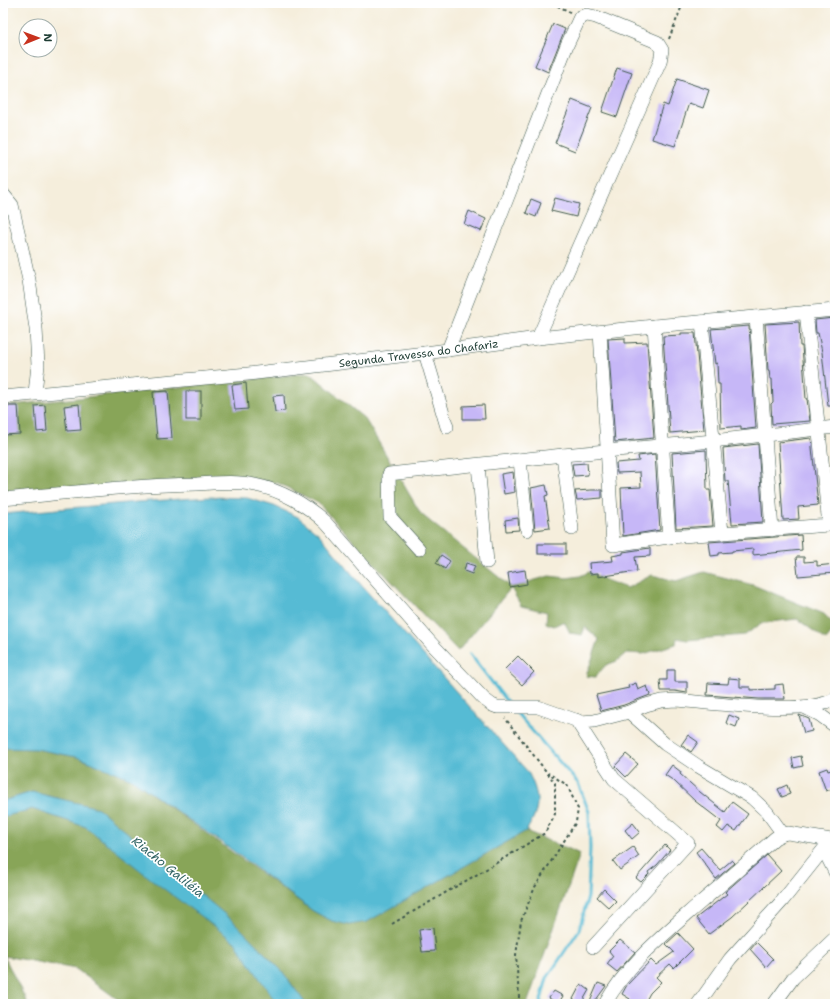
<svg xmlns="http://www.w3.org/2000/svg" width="838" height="1007" viewBox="0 0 838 1007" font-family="'Shantell Sans',sans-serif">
<rect width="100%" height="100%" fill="#fff"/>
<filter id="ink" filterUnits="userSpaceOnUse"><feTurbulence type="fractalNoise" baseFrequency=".025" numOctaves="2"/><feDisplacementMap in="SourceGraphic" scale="8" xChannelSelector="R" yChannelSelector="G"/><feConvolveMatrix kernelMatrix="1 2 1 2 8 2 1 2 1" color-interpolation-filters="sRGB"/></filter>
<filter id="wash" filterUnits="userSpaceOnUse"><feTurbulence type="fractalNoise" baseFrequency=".012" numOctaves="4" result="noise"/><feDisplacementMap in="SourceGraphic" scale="16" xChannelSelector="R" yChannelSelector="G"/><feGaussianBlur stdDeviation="0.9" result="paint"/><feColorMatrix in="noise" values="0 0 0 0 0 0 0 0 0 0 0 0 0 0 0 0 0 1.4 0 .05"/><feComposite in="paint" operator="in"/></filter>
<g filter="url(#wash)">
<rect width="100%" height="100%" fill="#f5eedc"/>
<g fill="#88a558" stroke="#547146">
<path d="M 310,373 L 365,419 L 421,514 L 511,587 L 549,576 L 567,578 L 580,576 L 589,572 L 608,581 L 627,588 L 652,575 L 676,581 L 704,572 L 753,585 L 824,614 L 835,625 L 835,629 L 826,640 L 797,619 L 762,623 L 745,635 L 687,640 L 677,638 L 676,644 L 643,654 L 626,653 L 617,661 L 606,665 L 595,677 L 586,676 L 599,639 L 585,627 L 582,635 L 570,633 L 564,621 L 554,626 L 546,623 L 547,612 L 521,606 L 511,588 L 458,651 L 371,560 L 318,503 L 278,483 L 231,476 L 117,489 L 3,500 L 3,406 Z"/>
<path d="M 3,748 L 36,749 L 77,757 L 130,778 L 313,911 L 332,921 L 367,922 L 526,831 L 580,854 L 527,1004 L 306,1004 L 281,970 L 234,922 L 98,808 L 32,792 L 3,801 Z"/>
<path d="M 32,809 L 86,827 L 235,942 L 281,1004 L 124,1004 L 76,969 L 4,956 L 28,1004 L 3,1004 L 3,817 Z"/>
</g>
<g fill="#56bbd4" stroke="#3a7c84">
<path d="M 210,497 L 247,498 L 274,506 L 298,517 L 319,534 L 362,586 L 528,772 C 540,796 541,808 526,831 L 367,922 L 349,925 L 332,921 L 313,911 L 228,847 L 130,778 L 77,757 L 36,749 L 3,748 L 3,514 L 136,502 Z"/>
<path d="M 32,792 L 98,808 L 234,922 L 281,970 L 306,1004 L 277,1004 L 235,942 L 156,883 L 86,827 L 32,809 L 3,817 L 3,801 Z"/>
</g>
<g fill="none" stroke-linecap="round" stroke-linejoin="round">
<g stroke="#56bbd4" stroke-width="3">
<path d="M 470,654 L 508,703"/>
<path d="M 514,710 L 578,783 L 589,812 L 590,848 L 588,897 L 579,930 L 547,978 L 540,1004"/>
</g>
</g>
<g id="blocks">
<g fill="#c6b7f7">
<path d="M 553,24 L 565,29 L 548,72 L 535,66 Z"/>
<path d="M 617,68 L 632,73 L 617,117 L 602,112 Z"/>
<path d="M 677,79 L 709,90 L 703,108 L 689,103 L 675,146 L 652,139 L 663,104 L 668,106 Z"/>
<path d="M 572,100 L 592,108 L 575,151 L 555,143 Z"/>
<path d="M 555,198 L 579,204 L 576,217 L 551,211 Z"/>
<path d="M 531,199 L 541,203 L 536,217 L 526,213 Z"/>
<path d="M 469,211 L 486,219 L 481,231 L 464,224 Z"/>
<path d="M 834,318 L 835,330 L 833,331 L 834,353 L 835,353 L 835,406 L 828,406 L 822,352 L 818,333 L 816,333 L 815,320 Z"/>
<path d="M 799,322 L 800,346 L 802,346 L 806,399 L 807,399 L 810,421 L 772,424 L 771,404 L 773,402 L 772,379 L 770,379 L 769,370 L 768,370 L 765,324 Z"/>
<path d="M 749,326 L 756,428 L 741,430 L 741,426 L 721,428 L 720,384 L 718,384 L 717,363 L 715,364 L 711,329 Z"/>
<path d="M 681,333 L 695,333 L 704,430 L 670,433 L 663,336 L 681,335 Z"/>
<path d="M 625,338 L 625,343 L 647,342 L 654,438 L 615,442 L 608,339 Z"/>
<path d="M 246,383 L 248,409 L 235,410 L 232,385 Z"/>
<path d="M 168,391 L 172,438 L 157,439 L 153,392 Z"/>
<rect x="186" y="391" width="15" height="29"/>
<path d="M 284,395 L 285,411 L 275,412 L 273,396 Z"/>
<path d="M 79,404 L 81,430 L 67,431 L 64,406 Z"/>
<path d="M 45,405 L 47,431 L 37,432 L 35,406 Z"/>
<path d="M 484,405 L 485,419 L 463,419 L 463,406 Z"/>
<path d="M 3,406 L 18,406 L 20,434 L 5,435 Z"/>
<path d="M 811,438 L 818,505 L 798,507 L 799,519 L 783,520 L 778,442 Z"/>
<path d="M 758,444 L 763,522 L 732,524 L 728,481 L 725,481 L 723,448 Z"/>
<path d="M 706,450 L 707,490 L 710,490 L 713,526 L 676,528 L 672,453 Z"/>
<path d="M 655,454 L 660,530 L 623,536 L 621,488 L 641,487 L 640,472 L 617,473 L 616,463 L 639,461 L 638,456 Z"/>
<path d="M 587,463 L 588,475 L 574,476 L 572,464 Z"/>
<path d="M 513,472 L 515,492 L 504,494 L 501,474 Z"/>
<path d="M 546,485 L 548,495 L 545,496 L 550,528 L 535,530 L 531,488 Z"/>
<path d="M 591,490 L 602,490 L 602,498 L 577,500 L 575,491 Z"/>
<path d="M 518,518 L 519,530 L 506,531 L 505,520 Z"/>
<path d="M 801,535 L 802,550 L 753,555 L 753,549 L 732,551 L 732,552 L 719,553 L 719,555 L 711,556 L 709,542 Z"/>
<rect x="538" y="544" width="28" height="10"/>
<path d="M 650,548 L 650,556 L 635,557 L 637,571 L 598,577 L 598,573 L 590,574 L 589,563 L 613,561 L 612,556 L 623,554 L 623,552 Z"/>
<path d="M 441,555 L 450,561 L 445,569 L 436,563 Z"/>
<path d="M 796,557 L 804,557 L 804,562 L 817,561 L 817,566 L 835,564 L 835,573 L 798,576 Z"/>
<path d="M 466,563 L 475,566 L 472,574 L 464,571 Z"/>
<path d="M 525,570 L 527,584 L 510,587 L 508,573 Z"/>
<path d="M 518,656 L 534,672 L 522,685 L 505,669 Z"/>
<path d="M 667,670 L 675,670 L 675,682 L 687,682 L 687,693 L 675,691 L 661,691 L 660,680 L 667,680 Z"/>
<path d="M 729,678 L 740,679 L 740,687 L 750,687 L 750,690 L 775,689 L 775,685 L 783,684 L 785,699 L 759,699 L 707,695 L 708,683 L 728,684 Z"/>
<path d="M 636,683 L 638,690 L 647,686 L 650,695 L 624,705 L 601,711 L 596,695 L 629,688 L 628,686 Z"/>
<path d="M 729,715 L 739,719 L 736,727 L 726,723 Z"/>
<path d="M 799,715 L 809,719 L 812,731 L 804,733 Z"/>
<path d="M 688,735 L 698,742 L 691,752 L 681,745 Z"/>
<path d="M 626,754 L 638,764 L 626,777 L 615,766 Z"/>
<path d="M 801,756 L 803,766 L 794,768 L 792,758 Z"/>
<path d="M 672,765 L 681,772 L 680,774 L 700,792 L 725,812 L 732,802 L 748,814 L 736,831 L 728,826 L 723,832 L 717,827 L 721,821 L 695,801 L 674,781 L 665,775 Z"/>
<path d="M 827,768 L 828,771 L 835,769 L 835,778 L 831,779 L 834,788 L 826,791 L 819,771 Z"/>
<path d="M 787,785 L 790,794 L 782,797 L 778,789 Z"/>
<path d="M 633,823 L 640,832 L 632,839 L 625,830 Z"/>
<path d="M 665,845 L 670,850 L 657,865 L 648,872 L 649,874 L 641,882 L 636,878 Z"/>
<path d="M 633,847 L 639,856 L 620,870 L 613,861 Z"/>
<path d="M 701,848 L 720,870 L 732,860 L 735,863 L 716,879 L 696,852 Z"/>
<path d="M 767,855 L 781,871 L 732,917 L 709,934 L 696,918 L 727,894 L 725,892 Z"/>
<path d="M 604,889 L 616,901 L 609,908 L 597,897 Z"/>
<path d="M 433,928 L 435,951 L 422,952 L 419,930 Z"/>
<path d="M 678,933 L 693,949 L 674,968 L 670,964 L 656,977 L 661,982 L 650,993 L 644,1004 L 627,1004 L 630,999 L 622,994 L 627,985 L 651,960 L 656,965 L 674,952 L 666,944 Z"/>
<path d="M 620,940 L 635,952 L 617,972 L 607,964 L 613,956 L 609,951 Z"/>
<path d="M 756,942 L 773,959 L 766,967 L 750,949 Z"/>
<path d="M 598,983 L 606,986 L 593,1004 L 589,1004 Z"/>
<path d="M 581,984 L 589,990 L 581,1004 L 579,1004 L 573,999 Z"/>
<path d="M 554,991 L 563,996 L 558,1004 L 549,998 Z"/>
</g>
</g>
</g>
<g filter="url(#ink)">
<use href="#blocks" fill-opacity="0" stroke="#3f584d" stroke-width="1"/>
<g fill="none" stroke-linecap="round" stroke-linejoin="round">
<g stroke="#3f584d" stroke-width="14">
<g id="minor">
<path d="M 3,194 L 12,205 L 29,280 L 36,329 L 38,365 L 35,393"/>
<path d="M 756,317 L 772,530"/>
<path d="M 702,322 L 722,533"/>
<path d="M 654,326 L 669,537"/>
<path d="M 600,332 L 613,545 L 669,537 L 829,525 L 806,312"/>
<path d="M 448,350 L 567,45 L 580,17 L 587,15 L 596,17 L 657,42 L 662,50 L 660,62 L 538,338"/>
<path d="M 425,353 L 447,427"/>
<path id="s1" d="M 3,397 L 248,374 L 425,353 L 538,338 L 654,326 L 835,310"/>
<path d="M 563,455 L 572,529"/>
<path d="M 520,460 L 527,530"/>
<path d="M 478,465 L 487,562"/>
<path d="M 3,499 C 67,493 132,485 197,484 C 216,483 236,481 255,485 C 281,490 307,505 326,523 L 430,642 L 484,699 L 492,705 L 497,707 L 538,707 L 581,722 L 594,721 L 629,712 L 646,705 L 661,701 L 676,700 C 712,703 807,716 835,699"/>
<path d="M 419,549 L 390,517 L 389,474 L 563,455 L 713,441 L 835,427"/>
<path d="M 804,707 L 820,715 L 835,726"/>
<path d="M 629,712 L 665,744 L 698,766 L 752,798 L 767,812 L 783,834"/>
<path d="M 576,720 L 614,779 L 688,843 L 593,947"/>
<path d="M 824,850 L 835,872"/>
<path d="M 605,1004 C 626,966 661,937 694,908 C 721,885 748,862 775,838 L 783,834 L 788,833 L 831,840 L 835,839"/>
<path d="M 698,1004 L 730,959 L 783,900 L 831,840"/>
<path d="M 774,1004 L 793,978 L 835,938"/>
</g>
</g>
<g stroke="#3f584d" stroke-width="2" stroke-dasharray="3 3" stroke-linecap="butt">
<path d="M 552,3 L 570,12"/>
<path d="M 669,39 L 683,3"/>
<path d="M 392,924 L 493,865 L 545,833 L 555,814 L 555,783 L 505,718"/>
<path d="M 518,1004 L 519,997 L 516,955 L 521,921 L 535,887 L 576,822 L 578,809 L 567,785 L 548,773"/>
</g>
<use href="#minor" stroke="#fff" stroke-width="13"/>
</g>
</g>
<g text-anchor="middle" stroke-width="3.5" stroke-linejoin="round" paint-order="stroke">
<g font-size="11" fill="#1f3d34" stroke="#fff">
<text dy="4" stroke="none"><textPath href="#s1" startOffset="418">Segunda Travessa do Chafariz</textPath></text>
</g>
<g font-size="12" font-style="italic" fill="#306364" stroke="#fff">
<text transform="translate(168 867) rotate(39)" y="4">Riacho Galiléia</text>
</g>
</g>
<rect width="838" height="1007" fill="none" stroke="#fff" stroke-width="16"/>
<g transform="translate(38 38) rotate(89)"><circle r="19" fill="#ffffff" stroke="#a5b1ae"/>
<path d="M0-3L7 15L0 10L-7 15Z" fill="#c8321e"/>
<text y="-6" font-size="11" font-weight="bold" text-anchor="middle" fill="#1f3d34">N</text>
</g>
</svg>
